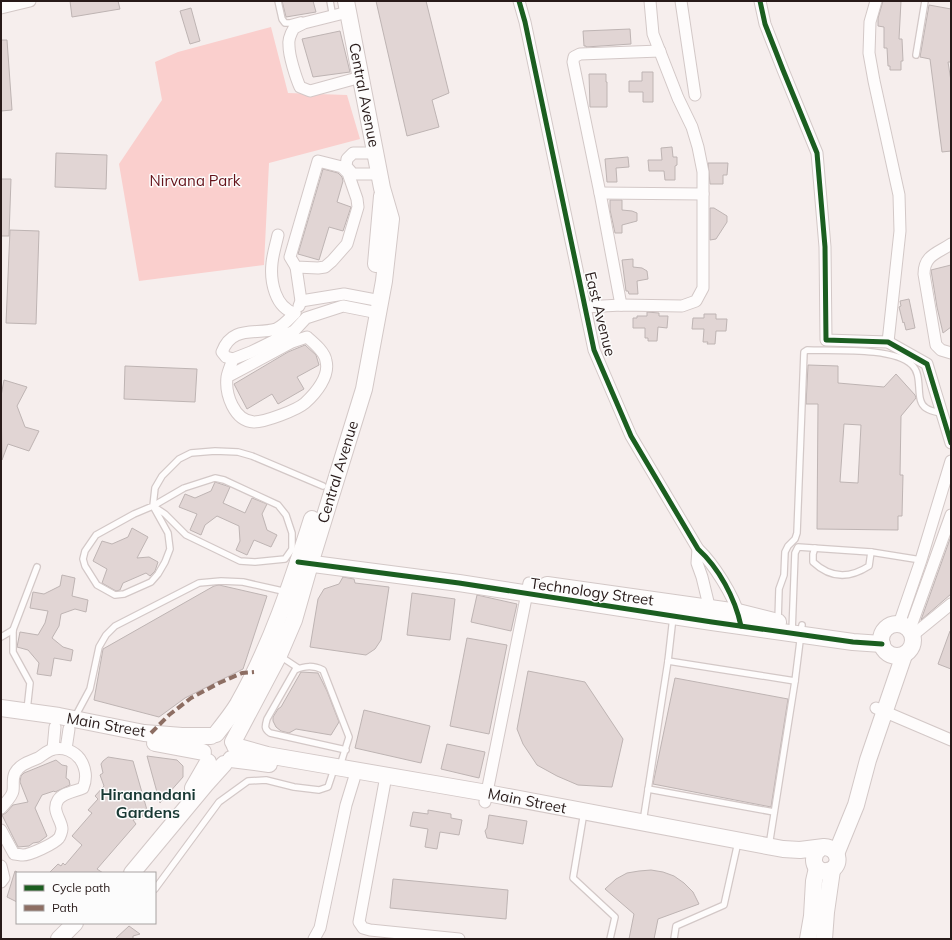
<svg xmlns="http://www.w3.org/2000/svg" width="952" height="940" viewBox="0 0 952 940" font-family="Mulish,sans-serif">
<rect width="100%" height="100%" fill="#f6eeed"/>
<path fill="#facfcd" d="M 271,27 L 288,93 L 347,95 L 360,139 L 269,163 L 264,265 L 139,281 L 119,164 L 162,100 L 155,62 L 178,52 Z"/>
<g fill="#e1d5d4" stroke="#beb4b3" fill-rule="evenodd">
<path d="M 70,1 L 118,1 L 120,9 L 72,17 Z"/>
<path d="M 282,1 L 313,1 L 316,12 L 286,17 Z"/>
<path d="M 376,1 L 426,1 L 449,93 L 432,100 L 439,127 L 407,136 Z"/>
<path d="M 883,1 L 901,1 L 899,39 L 902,39 L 903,61 L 901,61 L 901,70 L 890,70 L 890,66 L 888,66 L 887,48 L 884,48 L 884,27 L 878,26 L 878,18 Z"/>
<path d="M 929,5 L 951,9 L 951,62 L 948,62 L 951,81 L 951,151 L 942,152 L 930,59 L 920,57 Z"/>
<path d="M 191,8 L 200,41 L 190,44 L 180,11 Z"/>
<path d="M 630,29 L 631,44 L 586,47 L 586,46 L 584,46 L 583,31 Z"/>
<path d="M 340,31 L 350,72 L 313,77 L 302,39 Z"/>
<path d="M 1,40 L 7,40 L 12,110 L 1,111 Z"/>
<path d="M 642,72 L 653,72 L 653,102 L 643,102 L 643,92 L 629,92 L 629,81 L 642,81 Z"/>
<path d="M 589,74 L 606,74 L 606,82 L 607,82 L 607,107 L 590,107 Z"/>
<path d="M 672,147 L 673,157 L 677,157 L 677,165 L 675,166 L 675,180 L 665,180 L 664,171 L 649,171 L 648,160 L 662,160 L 661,148 Z"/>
<path d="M 56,153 L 107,155 L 106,189 L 55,187 Z"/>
<path d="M 628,157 L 629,167 L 616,168 L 617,182 L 607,182 L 605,159 Z"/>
<path d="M 708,163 L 728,163 L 727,175 L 723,175 L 723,184 L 710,184 Z"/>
<path d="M 323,169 L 338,173 L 342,177 L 343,181 L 337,202 L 351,207 L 343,231 L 329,227 L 319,260 L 298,254 Z"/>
<path d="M 1,179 L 11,179 L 9,236 L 1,236 Z"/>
<path d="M 610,200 L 622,200 L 622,210 L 632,211 L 637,213 L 637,221 L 622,225 L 622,233 L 615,233 L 610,210 Z"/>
<path d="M 710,208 L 714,208 L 727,216 L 727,222 L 716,239 L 710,240 Z"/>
<path d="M 10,230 L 39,231 L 36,324 L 6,323 Z"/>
<path d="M 633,259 L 633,267 L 642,268 L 647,271 L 648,279 L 637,281 L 638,294 L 629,294 L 628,291 L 626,291 L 622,260 Z"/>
<path d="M 951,265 L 951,327 L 943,333 L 937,307 L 931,270 Z"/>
<path d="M 909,299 L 915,328 L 906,330 L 904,322 L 903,323 L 899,307 L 901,306 L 900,301 Z"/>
<path d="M 647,312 L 659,313 L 659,316 L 668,316 L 667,328 L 658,327 L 657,341 L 648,341 L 648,338 L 645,338 L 645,328 L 633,328 L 633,318 L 637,318 L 637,316 L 647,316 Z"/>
<path d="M 704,314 L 716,314 L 716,319 L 727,319 L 726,331 L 716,331 L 715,344 L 707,344 L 708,342 L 703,342 L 704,329 L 692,329 L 693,318 L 704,318 Z"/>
<path d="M 305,345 L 316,355 L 319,365 L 297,377 L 304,389 L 278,404 L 272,394 L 247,409 L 234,384 L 288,352 Z"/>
<path d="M 808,365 L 838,366 L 838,383 L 884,387 L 896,374 L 915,395 L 916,398 L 901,416 L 900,475 L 903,475 L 902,516 L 898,516 L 898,530 L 817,529 L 818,404 L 806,404 ZM 844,424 L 861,425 L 858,483 L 840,482 Z"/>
<path d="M 125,366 L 197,369 L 195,402 L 124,399 Z"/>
<path d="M 4,380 L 27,387 L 17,406 L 25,427 L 39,431 L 29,451 L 8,444 L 2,460 L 1,396 Z"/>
<path d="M 215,482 L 230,487 L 223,503 L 245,513 L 252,498 L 267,504 L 262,514 L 267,530 L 277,535 L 271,547 L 254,540 L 247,555 L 236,550 L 240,541 L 239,526 L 217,516 L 205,525 L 201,535 L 190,530 L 197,514 L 179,507 L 185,494 L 195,498 L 211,491 Z"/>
<path d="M 132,528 L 148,537 L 137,558 L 149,557 L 158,562 L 155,571 L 150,576 L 146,573 L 123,583 L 120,590 L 116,591 L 102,583 L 107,569 L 93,561 L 102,541 L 112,544 L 128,537 Z"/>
<path d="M 951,536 L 951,594 L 921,620 Z"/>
<path d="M 62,575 L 75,578 L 72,596 L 88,600 L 86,612 L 75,609 L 61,614 L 59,626 L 52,638 L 63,647 L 73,650 L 71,661 L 54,658 L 51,676 L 37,674 L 39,663 L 28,650 L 17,647 L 20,632 L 38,635 L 45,623 L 48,611 L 30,608 L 33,592 L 44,594 L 60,586 Z"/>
<path d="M 343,577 L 354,579 L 355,583 L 389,587 L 381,640 L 375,649 L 366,655 L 310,647 L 318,599 L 324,589 L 339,584 Z"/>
<path d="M 219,585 L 267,596 L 243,669 L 185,698 L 159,717 L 94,700 L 103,649 L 214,586 Z"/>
<path d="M 412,593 L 455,599 L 450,640 L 407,635 Z"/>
<path d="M 477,595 L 517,604 L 511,631 L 471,622 Z"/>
<path d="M 950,631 L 951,632 L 951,669 L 938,664 Z"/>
<path d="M 467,638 L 507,645 L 489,734 L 450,726 Z"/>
<path d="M 528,671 L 585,682 L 623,739 L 612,787 L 578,785 L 557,776 L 537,765 L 523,744 L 517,729 Z"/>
<path d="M 301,672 L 318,673 L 327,691 L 339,722 L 331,735 L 296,729 L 289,733 L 281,731 L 276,727 L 273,721 L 273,717 L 278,709 L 281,707 Z"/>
<path d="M 675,678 L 788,699 L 771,807 L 653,784 Z"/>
<path d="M 364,710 L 430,726 L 421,763 L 355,748 Z"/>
<path d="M 447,744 L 485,752 L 479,778 L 441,769 Z"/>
<path d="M 147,756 L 177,760 L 183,766 L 183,777 L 160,803 Z"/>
<path d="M 108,757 L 133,761 L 147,810 L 141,818 L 133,820 L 136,824 L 97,869 L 103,873 L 49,873 L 58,864 L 61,866 L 63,863 L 65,865 L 82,845 L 72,836 L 92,813 L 88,810 L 98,799 L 95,796 L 104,786 L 100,775 L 103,773 L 101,764 L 103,761 Z"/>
<path d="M 56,760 L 62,765 L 67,766 L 66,778 L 69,780 L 70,785 L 55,792 L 54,791 L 42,795 L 35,808 L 47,836 L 39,842 L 33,843 L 29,846 L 18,847 L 2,815 L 6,813 L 13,805 L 28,802 L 20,782 L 21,776 L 24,773 Z"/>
<path d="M 428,810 L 451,814 L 451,818 L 462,820 L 459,835 L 440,832 L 437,849 L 425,847 L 428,829 L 410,826 L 413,812 L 428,814 Z"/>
<path d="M 489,815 L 527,821 L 523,844 L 487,838 L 485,831 L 487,828 Z"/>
<path d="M 651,870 L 663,872 L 674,876 L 684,883 L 693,892 L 699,904 L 658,919 L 654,939 L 629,939 L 634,914 L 605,889 L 616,879 L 627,873 L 639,871 Z"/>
<path d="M 15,871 L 17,872 L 17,902 L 7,897 Z"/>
<path d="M 393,879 L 508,890 L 506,919 L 390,908 Z"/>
<path d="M 129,926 L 140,934 L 133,936 L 133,939 L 115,939 Z"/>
</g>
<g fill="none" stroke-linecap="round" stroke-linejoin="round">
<g stroke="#d3c8c7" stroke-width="8">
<g id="lane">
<path d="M 278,1 L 282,19 L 285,23 L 290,23 L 301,20"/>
<path d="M 330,1 L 332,12"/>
<path d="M 916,55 L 925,1"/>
<path d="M 215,478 L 224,480 L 278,505 L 286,515 L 292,533 L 292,549 L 285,559 L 255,562 L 240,561 L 186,535 L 165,514 L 153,506 L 184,488 Z"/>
<path d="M 153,506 L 168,533 L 170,549 L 165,562 L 158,574 L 151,582 L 124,594 L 115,595 L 97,585 L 85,566 L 83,559 L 85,551 L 96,535 L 134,514 L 153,506 L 155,488 L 162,476 L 179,459 L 191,453 L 215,451 L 238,452 L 252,456 L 323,486"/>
<path d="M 815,548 L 813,554 L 813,562 C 830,578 849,579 869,566 L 871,552"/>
<path d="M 778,621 L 779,589 L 784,575 L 785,552 L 788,546 L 795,539 L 797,533 L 804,352 L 807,350 C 833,351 894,347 912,365 C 924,376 914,401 926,408 C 930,411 936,412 941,413"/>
<path d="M 792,632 L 795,553 L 798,547 L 871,552 L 921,560"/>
<path d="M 1,637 L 13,630"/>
<path d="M 280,656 L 298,668"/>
<path d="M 668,661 L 795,681"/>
<path d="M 27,710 L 30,683 L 13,652 L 13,630 L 37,567"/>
<path d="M 75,717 L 90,689 L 99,647 L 106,635 L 115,626 L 199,583 L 221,581 L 243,582 L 287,592"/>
<path d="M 340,766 L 349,737 L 323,670 C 313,665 305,666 295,670 L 267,719 C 265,726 264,729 270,733 L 346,750"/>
<path d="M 648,789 L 774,812"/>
<path d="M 584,812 L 573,878 L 615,917 L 610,939"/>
<path d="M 643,822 L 668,661 L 673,617"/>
<path d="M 769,846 L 795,681 L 802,625"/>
<path d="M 155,889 L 219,802 L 248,781 L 266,780 L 294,787 L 319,790 L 328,787 L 332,775"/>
<path d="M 674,939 L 676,926 L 724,905 L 738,842"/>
</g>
</g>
<g stroke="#d3c8c7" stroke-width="13">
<g id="street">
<path d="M 519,1 L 525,22 L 594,350 L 631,436 L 698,549 C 713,563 734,596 739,616"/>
<path d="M 681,1 L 695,95"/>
<path d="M 760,1 L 765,24 L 783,70 L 817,153 L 825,247 L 826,340 L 888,342 L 927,364 L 951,443"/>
<path d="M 876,1 L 870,22 L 869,53 L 874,81 L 899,195 L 900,231 L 888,342"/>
<path d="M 1,8 L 30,1"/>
<path d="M 348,12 L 304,23 L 294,28 C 291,33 288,40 289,46 C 289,56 296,78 300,87 L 310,91 L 361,77"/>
<path d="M 376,153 L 353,153 L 347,159 L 346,166 L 353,174 L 380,174"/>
<path d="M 318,161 L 342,167 L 348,173 L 357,199 L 358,207 L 347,244 L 332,261 L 325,267 L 318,268 L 296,267 L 290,257 Z"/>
<path d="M 600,193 L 703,194"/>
<path d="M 278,235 C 276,244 273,253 272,263 C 270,281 275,308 295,313"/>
<path d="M 951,244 C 938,253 924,255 924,274 L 936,345 L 941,350 L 951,353"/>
<path d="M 296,267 L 301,301 L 299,306"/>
<path d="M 301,301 L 344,294 L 381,301"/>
<path d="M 621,305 L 600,193 L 573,62 L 574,57 L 580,54 L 660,51"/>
<path d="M 585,307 L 621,305 L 682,306 L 696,301 L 703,288 L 703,172 L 698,147 L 692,127 L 678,98 L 653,34 L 650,1"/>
<path d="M 295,313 C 290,318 283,326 276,329 C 255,335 232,325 222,352 L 226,357 L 233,359 L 251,352 L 294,331 L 306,318 L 343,306 L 378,313"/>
<path d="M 227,377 L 292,342 L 307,337 C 314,343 325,352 326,361 C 330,376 316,393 305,403 C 297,410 265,422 254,422 C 234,421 225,394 227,377 C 228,371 231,365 233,359"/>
<path d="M 698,549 L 697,563 L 702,577 L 711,614"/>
<path d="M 899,624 L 921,560 L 951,461"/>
<path d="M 910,629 L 951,515"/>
<path d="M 913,635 L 951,604"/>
<path d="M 876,708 L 951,740"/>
<path d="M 53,749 L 55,727"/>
<path d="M 66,749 L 69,729"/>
<path d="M 386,776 L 359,922 L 363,928 L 370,930 L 459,939"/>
<path d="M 485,802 L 529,583"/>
<path d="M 1,808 C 5,803 12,797 13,791 C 14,785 12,779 15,773 C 20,764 29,762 38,758 C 43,755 48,750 54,749 C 64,747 74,751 80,759 C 86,768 87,779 83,788 C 76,791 62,793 58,800 C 51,811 62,820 62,829 C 62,831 60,837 59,838 C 54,844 30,855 23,855 C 20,855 17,854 14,854 L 1,830"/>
<path d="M 1,866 L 4,878 L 1,882"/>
<path d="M 314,939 L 320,928 L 346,805 L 354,779"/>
</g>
</g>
<g stroke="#d3c8c7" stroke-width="18">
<g id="secondary">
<path d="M 376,264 L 382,196"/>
<path d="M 298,562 L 459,583 L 712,622 L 853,642 L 882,644"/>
<path d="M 547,585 L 738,612 L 778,622"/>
<circle cx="897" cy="640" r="16"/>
<path d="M 1,708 L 59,716 L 144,733 L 182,736 L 211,736"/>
<path d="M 216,734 C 224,724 232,714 238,704 C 271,646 292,582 312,519"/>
<path d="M 233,742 L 279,655 L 294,620 L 310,564 L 364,389 L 384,281 L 391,219 L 382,188 L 346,1"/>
<path d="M 155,743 L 203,752"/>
<path d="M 235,746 L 267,755 L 487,793 L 783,849 L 800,850 L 824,847 C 841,848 842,869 827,871 C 812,873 810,854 821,848"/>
<path d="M 231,759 L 269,764"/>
<path d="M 193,788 L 208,762"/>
<path d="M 836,854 L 856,805 L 868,760 L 904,655"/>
<path d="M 132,873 L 206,784 L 224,764"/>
<path d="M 59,939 L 75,923"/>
<path d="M 808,939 L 812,916 L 814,881 L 817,868"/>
<path d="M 824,939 L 826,912 L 832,870"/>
</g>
</g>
<use href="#lane" stroke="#fefcfc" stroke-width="5.5"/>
<use href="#street" stroke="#fefcfc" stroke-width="11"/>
<use href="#secondary" stroke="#fefcfc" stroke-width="16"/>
<path stroke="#8d6e63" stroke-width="4" stroke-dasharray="8 4" stroke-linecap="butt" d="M 151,733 L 169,715 L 191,698 L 219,683 L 242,673 L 254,672"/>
<g stroke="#fcfcfc" stroke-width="8">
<g id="cycleway">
<path d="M 519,1 L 525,22 L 594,350 L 631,436 L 698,549 C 719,568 735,598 741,626"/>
<path d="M 760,1 L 765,24 L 783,70 L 817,153 L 825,247 L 826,340 L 888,342 L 927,364 L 951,443"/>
<path d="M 298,562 L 459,583 L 712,622 L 853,642 L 882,644"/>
</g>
</g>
<use href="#cycleway" stroke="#1b5e20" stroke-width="5"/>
</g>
<g text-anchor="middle" stroke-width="3" stroke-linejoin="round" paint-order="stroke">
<g font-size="15" fill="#281a19" stroke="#fcfcfc">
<text transform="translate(364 95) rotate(79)" y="5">Central Avenue</text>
<text transform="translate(600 314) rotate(76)" y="5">East Avenue</text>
<text transform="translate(338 472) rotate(-73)" y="5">Central Avenue</text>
<text transform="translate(592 592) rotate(8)" y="5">Technology Street</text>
<text transform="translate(106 725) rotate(10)" y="5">Main Street</text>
<text transform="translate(527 801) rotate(11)" y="5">Main Street</text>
</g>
<g font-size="15" fill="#641219" stroke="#fcfcfc">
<text x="195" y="186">Nirvana Park</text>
</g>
<g font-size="16" font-weight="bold" fill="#183934" stroke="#fcfcfc">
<text x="148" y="800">Hiranandani<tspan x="148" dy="18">Gardens</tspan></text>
</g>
</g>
<rect width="952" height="940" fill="none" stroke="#281a19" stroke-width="4"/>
<rect x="16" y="872" width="140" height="52" fill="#fcfcfc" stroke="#a7a2a1"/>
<rect x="24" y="885" width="20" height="6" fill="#1b5e20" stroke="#a7a2a1"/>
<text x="52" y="892" font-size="12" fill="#281a19">Cycle path</text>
<rect x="24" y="905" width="20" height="6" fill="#8d6e63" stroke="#a7a2a1"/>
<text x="52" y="912" font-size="12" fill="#281a19">Path</text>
</svg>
